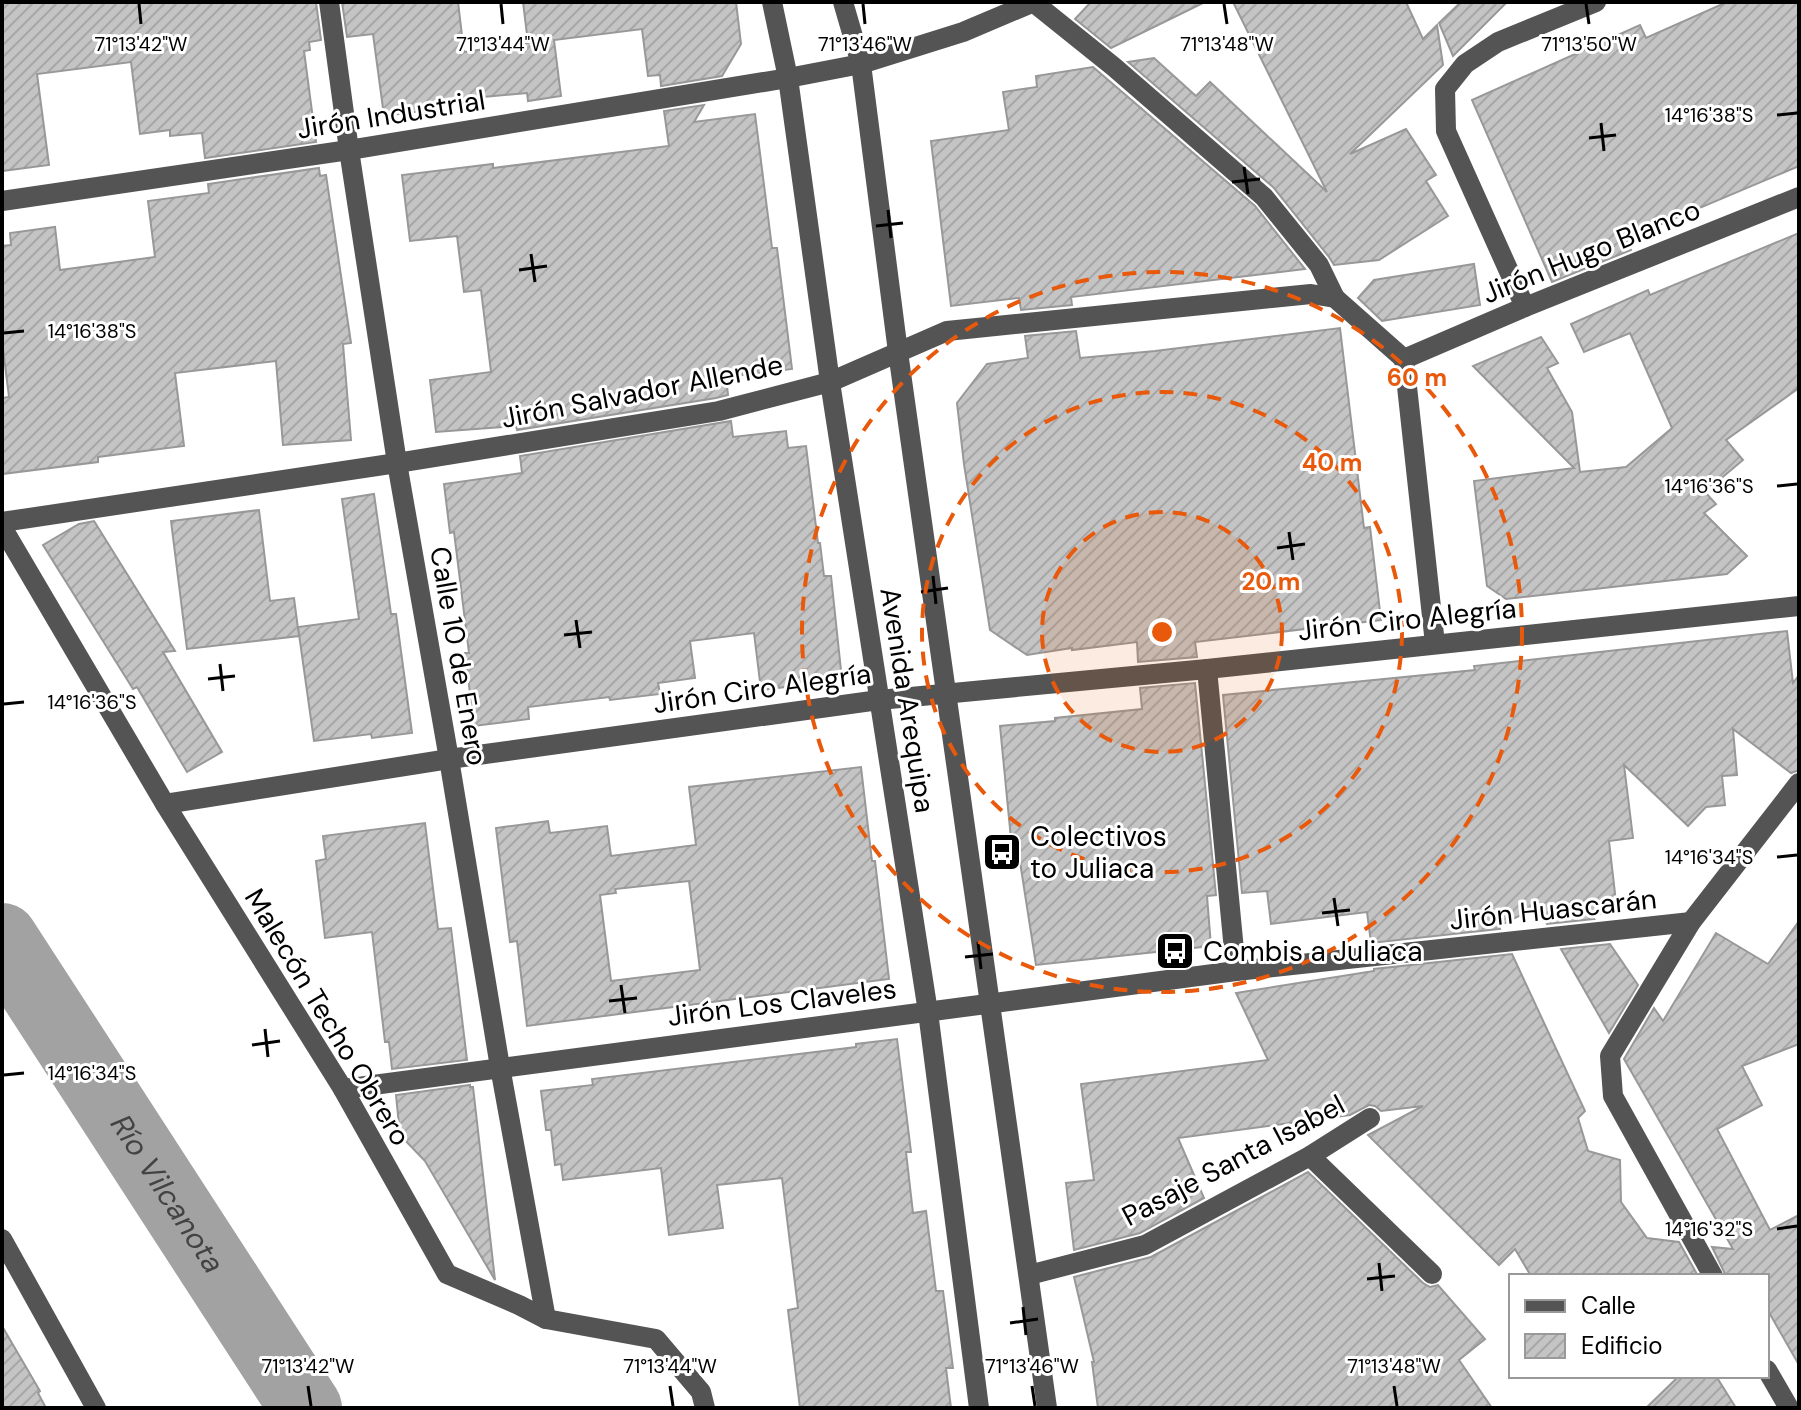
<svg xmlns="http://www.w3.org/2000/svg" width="1801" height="1410" viewBox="0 0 1801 1410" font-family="'DM Sans',sans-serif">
<defs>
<pattern id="building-hatch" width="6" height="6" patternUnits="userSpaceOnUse" patternTransform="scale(2)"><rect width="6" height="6" fill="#c4c4c4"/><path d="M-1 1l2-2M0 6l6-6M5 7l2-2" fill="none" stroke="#a7a7a7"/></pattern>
</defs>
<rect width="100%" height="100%" fill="#fff"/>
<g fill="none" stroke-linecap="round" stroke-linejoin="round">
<path stroke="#a2a2a2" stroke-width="72" id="s1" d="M 2,939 L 306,1408"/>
</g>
<g fill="url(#building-hatch)" stroke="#989898" stroke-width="2" fill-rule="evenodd">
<path d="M 2,2 L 316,2 L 321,40 L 309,42 L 310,50 L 304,51 L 316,142 L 205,158 L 202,133 L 170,136 L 170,130 L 140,134 L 131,62 L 37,74 L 49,165 L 2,171 Z"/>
<path d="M 342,2 L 458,2 L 464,52 L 528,43 L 523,2 L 736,2 L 741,44 L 722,76 L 661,86 L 660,75 L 648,76 L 642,29 L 554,40 L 561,96 L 528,101 L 527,93 L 483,97 L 422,105 L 423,111 L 384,116 L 373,34 L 347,37 Z"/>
<path d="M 1091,2 L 1205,2 L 1111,48 L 1075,19 Z"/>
<path d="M 1233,2 L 1406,2 L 1423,39 L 1437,25 L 1443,65 L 1350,154 L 1406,129 L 1436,175 L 1426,181 L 1448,216 L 1379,260 L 1334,265 L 1329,257 L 1273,187 L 1128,62 L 1154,58 L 1196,96 L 1210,82 L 1327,192 Z"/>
<path d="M 1461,2 L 1507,2 L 1453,56 L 1439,23 Z"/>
<path d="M 1727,2 L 1799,2 L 1799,166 L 1626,239 L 1631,250 L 1552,282 L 1472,100 L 1640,25 L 1646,38 Z"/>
<path d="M 1093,67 L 1255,206 L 1305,269 L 1071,297 L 1072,305 L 1021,310 L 1019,298 L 951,306 L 931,141 L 1009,130 L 1003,92 L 1037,87 L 1036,76 Z"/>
<path d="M 704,105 L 694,122 L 755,114 L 772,248 L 777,248 L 792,369 L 726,377 L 728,395 L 716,398 L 517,430 L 516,426 L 436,432 L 430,380 L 491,372 L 481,290 L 464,292 L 457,236 L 410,241 L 402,175 L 493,164 L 493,168 L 669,146 L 664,111 Z"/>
<path d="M 319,168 L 320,176 L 326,175 L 351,343 L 343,344 L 351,440 L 283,445 L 276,361 L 175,373 L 184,446 L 98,457 L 98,462 L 2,474 L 2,398 L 9,397 L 2,341 L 2,246 L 11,245 L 10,233 L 55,227 L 60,270 L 155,257 L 148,201 L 209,193 L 208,184 Z"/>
<path d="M 1799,233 L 1799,388 L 1726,440 L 1743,460 L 1705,492 L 1716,504 L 1704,513 L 1747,556 L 1727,574 L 1506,599 L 1487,586 L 1474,481 L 1574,468 L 1473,366 L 1541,337 L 1558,363 L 1547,368 L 1572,412 L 1580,472 L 1626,467 L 1672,428 L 1630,333 L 1584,352 L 1571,324 L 1648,290 L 1650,295 Z"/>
<path d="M 1474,264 L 1480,305 L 1382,321 L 1358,298 L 1374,280 Z"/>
<path d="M 1340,328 L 1364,528 L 1370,527 L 1381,620 L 1195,642 L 1197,657 L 1138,662 L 1137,642 L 1072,650 L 1072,648 L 1027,655 L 990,630 L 964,464 L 957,403 L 987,364 L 1028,358 L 1025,336 L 1076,331 L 1080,358 L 1155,351 Z"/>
<path d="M 731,421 L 733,437 L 786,431 L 788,448 L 806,446 L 818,543 L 820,543 L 824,576 L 831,576 L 842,680 L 761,690 L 754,633 L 690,641 L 695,678 L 658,683 L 660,694 L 610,700 L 609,697 L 528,707 L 529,719 L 474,726 L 465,653 L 469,653 L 454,532 L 450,533 L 444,484 L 522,473 L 520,456 Z"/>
<path d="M 374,494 L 391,614 L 396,614 L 412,733 L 372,738 L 371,734 L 314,741 L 298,627 L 359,619 L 342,499 Z"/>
<path d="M 259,510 L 270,601 L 294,598 L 299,636 L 187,649 L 171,521 Z"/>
<path d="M 94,521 L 175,651 L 163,652 L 222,752 L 187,772 L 137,687 L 133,689 L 43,545 L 79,524 Z"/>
<path d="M 1787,631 L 1793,683 L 1799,675 L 1799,770 L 1791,773 L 1733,729 L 1737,775 L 1722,776 L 1725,805 L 1706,807 L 1688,826 L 1624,765 L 1633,838 L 1609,841 L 1617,911 L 1590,915 L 1594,919 L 1547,924 L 1537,907 L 1499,926 L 1500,929 L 1371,943 L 1367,912 L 1271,924 L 1267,891 L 1242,893 L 1223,695 L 1475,670 L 1474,666 Z"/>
<path d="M 1195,683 L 1216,895 L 1207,896 L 1211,946 L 1036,965 L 1018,849 L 1012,849 L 1000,726 L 1055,721 L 1055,718 L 1142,709 L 1140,688 Z"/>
<path d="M 861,767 L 872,861 L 875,861 L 889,979 L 527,1026 L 517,941 L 510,942 L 496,828 L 548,821 L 550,833 L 607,826 L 611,856 L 696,845 L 689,787 ZM 689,881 L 700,970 L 611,981 L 600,895 L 616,893 L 615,889 Z"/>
<path d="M 425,823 L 438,929 L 451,928 L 467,1060 L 392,1069 L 389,1042 L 385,1042 L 372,932 L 325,938 L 316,861 L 326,859 L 323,836 Z"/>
<path d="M 1799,921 L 1799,1044 L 1742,1066 L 1762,1105 L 1717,1129 L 1770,1230 L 1799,1215 L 1799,1365 L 1767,1309 L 1767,1276 L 1726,1276 L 1712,1247 L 1733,1249 L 1624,1059 L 1654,1008 L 1663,1021 L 1716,933 L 1768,964 Z"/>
<path d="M 1610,944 L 1638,985 L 1609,1033 L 1561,949 Z"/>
<path d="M 1512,954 L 1585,1111 L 1578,1118 L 1588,1151 L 1620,1160 L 1621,1202 L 1647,1238 L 1679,1242 L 1698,1276 L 1531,1276 L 1515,1249 L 1499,1265 L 1368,1135 L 1423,1106 L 1381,1111 L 1375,1106 L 1369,1105 L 1350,1115 L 1178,1138 L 1204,1198 L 1140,1233 L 1074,1250 L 1066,1183 L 1094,1180 L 1081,1084 L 1268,1060 L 1236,993 L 1374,971 L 1374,969 Z"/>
<path d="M 897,1039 L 911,1152 L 906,1152 L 913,1213 L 926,1211 L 936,1291 L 943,1291 L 953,1368 L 946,1368 L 951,1408 L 800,1408 L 788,1310 L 798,1308 L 782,1178 L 717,1185 L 723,1228 L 669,1235 L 661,1168 L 563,1180 L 561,1164 L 555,1165 L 551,1130 L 546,1130 L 541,1091 L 593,1085 L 592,1079 L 856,1047 L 856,1044 Z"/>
<path d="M 470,1085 L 470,1087 L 473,1087 L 495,1280 L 425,1161 L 400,1135 L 396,1095 Z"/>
<path d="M 1308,1172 L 1423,1283 L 1430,1287 L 1438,1285 L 1485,1339 L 1459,1360 L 1492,1408 L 1098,1408 L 1092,1362 L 1094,1362 L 1074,1277 L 1151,1257 Z"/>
<path d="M 2,1326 L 40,1391 L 38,1393 L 46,1408 L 2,1408 Z"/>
<path d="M 1679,1376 L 1716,1376 L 1736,1408 L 1646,1408 Z"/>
</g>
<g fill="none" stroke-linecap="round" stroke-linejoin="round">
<g stroke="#545454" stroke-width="20">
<path d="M 329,2 L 349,150 L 397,463 L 449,759 L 500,1067 L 546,1319"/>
<path d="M 772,2 L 788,78 L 830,382 L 928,1012 L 979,1408"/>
<path d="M 843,2 L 861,64 L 898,352 L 1047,1408"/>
<path d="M 1033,2 L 1114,67 L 1264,197 L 1319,265 L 1335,298"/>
<path d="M 2,201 L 349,150 L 788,78 L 861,64 L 963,32 L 1034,2"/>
<path d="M 1525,307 L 1446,131 L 1445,89 L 1465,64 L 1498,42 L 1596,2"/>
<path d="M 1404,359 L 1525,307 L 1799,197"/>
<path d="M 1404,359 L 1435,644"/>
<path d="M 2,522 L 397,463 L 719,411 L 830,382 L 947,331 L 1311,294 L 1335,298 L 1404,359"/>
<path d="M 2,527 L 165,804 L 343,1089 L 447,1274 L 519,1305 L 546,1319 L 656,1339 L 701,1392 L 705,1408"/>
<path d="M 1207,669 L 1236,971"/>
<path d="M 165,804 L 449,759 L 879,700 L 1207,669 L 1799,606"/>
<path d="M 343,1089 L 1236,971 L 1691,922"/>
<path d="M 1310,1156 L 1432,1274"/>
<path d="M 2,1239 L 96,1408"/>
<path d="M 1029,1275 L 1145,1245 L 1310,1156 L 1370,1118"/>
<path d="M 1713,1276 L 1613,1096 L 1610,1056 L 1691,922 L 1799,783"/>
<path d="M 1767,1370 L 1789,1408"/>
</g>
</g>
<path fill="none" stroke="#000" stroke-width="3" d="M 139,4 L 141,24M 501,4 L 503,24M 863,4 L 865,24M 1224,4 L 1227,24M 1586,4 L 1589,24M 1777,115 L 1797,113M 1601,123 L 1604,151M 1589,138 L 1616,135M 1244,167 L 1248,194M 1232,182 L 1260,179M 888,210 L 891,238M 876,226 L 903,223M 531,254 L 535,282M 519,270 L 547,266M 4,333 L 24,331M 1777,486 L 1797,484M 1289,532 L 1293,560M 1277,548 L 1305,544M 933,576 L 936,604M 921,592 L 948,588M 576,620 L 580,648M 564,635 L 592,632M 220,664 L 223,691M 208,679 L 235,676M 4,704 L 24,702M 1777,857 L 1797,855M 1334,898 L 1338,926M 1322,913 L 1350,910M 978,942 L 981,969M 965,957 L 993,954M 621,985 L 625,1013M 609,1001 L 637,998M 265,1029 L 268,1057M 252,1045 L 280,1041M 4,1075 L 24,1073M 1777,1229 L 1797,1226M 1379,1263 L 1382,1291M 1367,1279 L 1395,1276M 1023,1307 L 1026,1335M 1010,1323 L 1038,1319M 308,1386 L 311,1406M 670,1386 L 673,1406M 1032,1386 L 1035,1406M 1394,1386 L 1397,1406"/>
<circle cx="1162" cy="632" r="120" fill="#e8590c" fill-opacity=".12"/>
<g fill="none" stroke="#e8590c" stroke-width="4" stroke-dasharray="14 10">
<circle cx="1162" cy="632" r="120"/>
<circle cx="1162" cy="632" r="240"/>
<circle cx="1162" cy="632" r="360"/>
</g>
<defs>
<g id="bus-square" transform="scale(2)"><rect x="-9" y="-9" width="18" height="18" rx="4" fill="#000" stroke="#fff"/><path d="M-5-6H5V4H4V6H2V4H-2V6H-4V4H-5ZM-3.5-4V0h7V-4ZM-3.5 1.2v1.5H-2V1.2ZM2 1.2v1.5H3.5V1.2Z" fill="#fff"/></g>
</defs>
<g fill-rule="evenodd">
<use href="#bus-square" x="1002" y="852"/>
<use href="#bus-square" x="1175" y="951"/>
</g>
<g text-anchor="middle" stroke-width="6" stroke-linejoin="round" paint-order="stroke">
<g font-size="28" fill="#000" stroke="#fff">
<text transform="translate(391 114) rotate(-9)" y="10">Jirón Industrial</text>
<text transform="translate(1591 251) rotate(-22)" y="10">Jirón Hugo Blanco</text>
<text transform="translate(642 391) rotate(-11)" y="10">Jirón Salvador Allende</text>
<text transform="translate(1407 619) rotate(-6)" y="10">Jirón Ciro Alegría</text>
<text transform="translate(459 656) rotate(80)" y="10">Calle 10 de Enero</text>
<text transform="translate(762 688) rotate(-8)" y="10">Jirón Ciro Alegría</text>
<text transform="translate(908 700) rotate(81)" y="10">Avenida Arequipa</text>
<text transform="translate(1553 909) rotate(-6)" y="10">Jirón Huascarán</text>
<text transform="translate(782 1002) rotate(-7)" y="10">Jirón Los Claveles</text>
<text transform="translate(328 1017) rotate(59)" y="10">Malecón Techo Obrero</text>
<text transform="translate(1233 1160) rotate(-28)" y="10">Pasaje Santa Isabel</text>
</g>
<g font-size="28" fill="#000" stroke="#fff" text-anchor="start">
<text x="1030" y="846">Colectivos<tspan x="1030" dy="32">to Juliaca</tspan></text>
<text x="1203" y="961">Combis a Juliaca</text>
</g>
<g font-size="30" font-style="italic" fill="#434343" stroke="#fff">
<text dy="10" stroke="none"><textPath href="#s1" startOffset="304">Río Vilcanota</textPath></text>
</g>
</g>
<g font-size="20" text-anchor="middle" fill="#000" stroke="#fff" stroke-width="6" stroke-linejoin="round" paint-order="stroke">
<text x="141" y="51">71°13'42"W</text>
<text x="503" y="51">71°13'44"W</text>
<text x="865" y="51">71°13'46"W</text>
<text x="1227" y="51">71°13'48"W</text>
<text x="1589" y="51">71°13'50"W</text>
<text x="1709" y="122">14°16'38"S</text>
<text x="92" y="338">14°16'38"S</text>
<text x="1709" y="493">14°16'36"S</text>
<text x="92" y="709">14°16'36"S</text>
<text x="1709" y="864">14°16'34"S</text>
<text x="92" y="1080">14°16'34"S</text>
<text x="1709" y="1236">14°16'32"S</text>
<text x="308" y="1373">71°13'42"W</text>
<text x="670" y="1373">71°13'44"W</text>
<text x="1032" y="1373">71°13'46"W</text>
<text x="1394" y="1373">71°13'48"W</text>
</g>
<circle cx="1162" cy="632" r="12" fill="#e8590c" stroke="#fff" stroke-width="4"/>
<g font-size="24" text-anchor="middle" font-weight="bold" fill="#e8590c" stroke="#fff" stroke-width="6" stroke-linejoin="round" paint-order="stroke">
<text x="1417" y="386">60 m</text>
<text x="1332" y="471">40 m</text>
<text x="1271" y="590">20 m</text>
</g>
<rect width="1801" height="1410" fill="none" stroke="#000000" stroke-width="8"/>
<rect x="1509" y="1274" width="260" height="104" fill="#ffffff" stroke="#999999" stroke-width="2"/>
<rect x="1525" y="1300" width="40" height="12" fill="#545454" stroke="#999999" stroke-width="2"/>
<text x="1581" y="1314" font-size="24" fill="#000000">Calle</text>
<rect x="1525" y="1334" width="40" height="24" fill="url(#building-hatch)" stroke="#999999" stroke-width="2"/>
<text x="1581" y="1354" font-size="24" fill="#000000">Edificio</text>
</svg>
